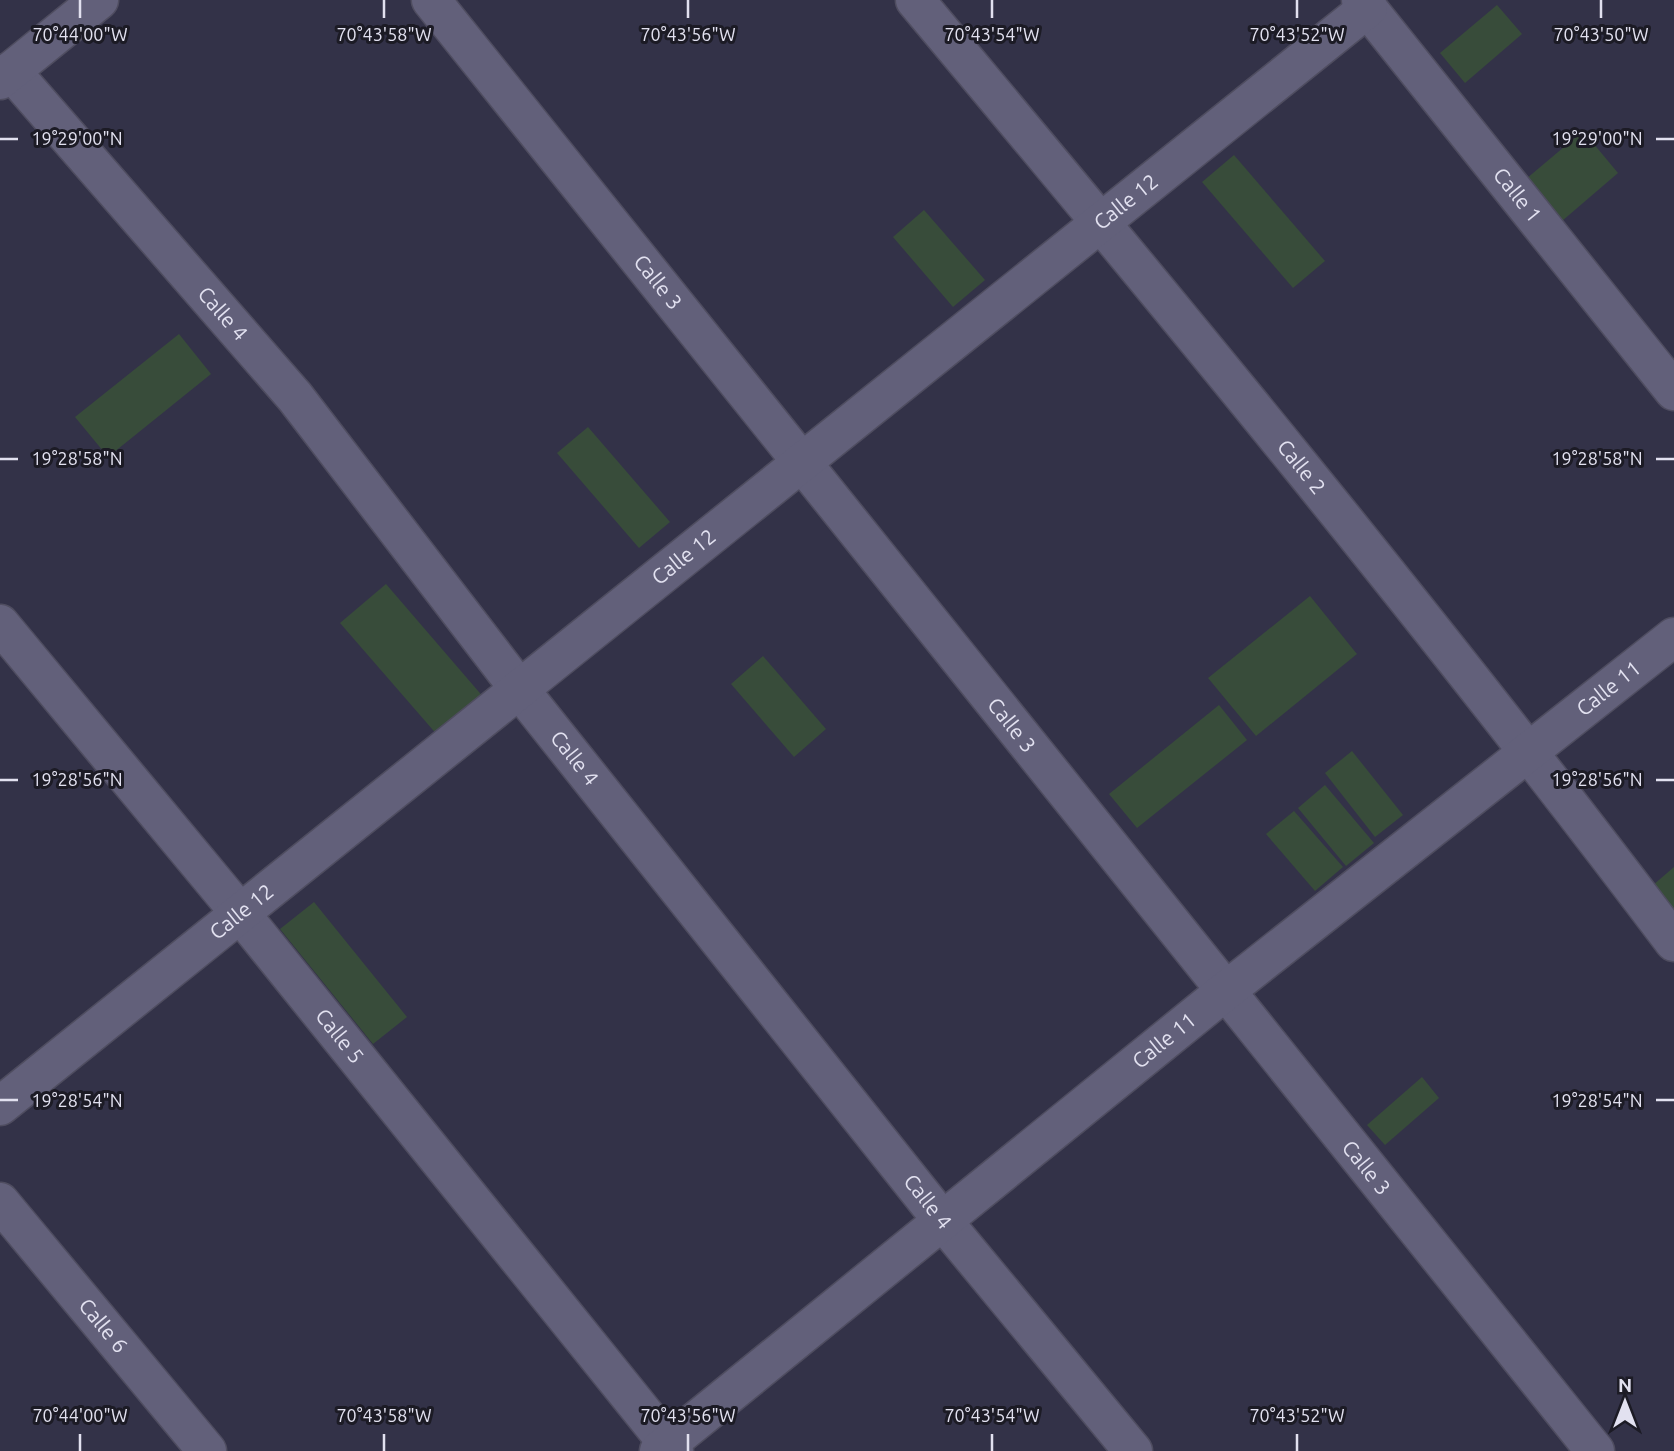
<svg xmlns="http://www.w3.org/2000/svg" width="1674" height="1451" viewBox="0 0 1674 1451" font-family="Ubuntu,sans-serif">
<rect width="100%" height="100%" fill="#333248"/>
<g fill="#384c3a">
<path d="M 1497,5 L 1522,34 L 1465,83 L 1440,53 Z"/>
<path d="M 1583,131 L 1618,173 L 1562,221 L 1526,179 Z"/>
<path d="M 1234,155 L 1325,261 L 1293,288 L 1202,182 Z"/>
<path d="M 924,210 L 985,280 L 953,307 L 893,237 Z"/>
<path d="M 179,334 L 211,374 L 108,457 L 75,417 Z"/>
<path d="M 588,427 L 670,522 L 639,548 L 557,453 Z"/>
<path d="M 386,584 L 485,699 L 439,737 L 340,623 Z"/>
<path d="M 1310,596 L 1357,654 L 1256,736 L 1208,678 Z"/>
<path d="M 763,656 L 826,729 L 794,757 L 731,684 Z"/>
<path d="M 1219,705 L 1247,740 L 1137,828 L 1109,794 Z"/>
<path d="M 1352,751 L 1403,815 L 1375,837 L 1325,773 Z"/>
<path d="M 1325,785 L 1374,843 L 1346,866 L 1298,808 Z"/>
<path d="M 1294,811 L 1343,867 L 1315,891 L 1266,834 Z"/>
<path d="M 1674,867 L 1674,925 L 1645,892 Z"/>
<path d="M 314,902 L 407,1017 L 373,1044 L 280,929 Z"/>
<path d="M 1422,1077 L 1439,1098 L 1385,1145 L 1367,1125 Z"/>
</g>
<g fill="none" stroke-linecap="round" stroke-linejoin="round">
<g stroke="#4f4d60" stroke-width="41">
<g id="street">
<path id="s1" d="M 431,0 C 820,483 1204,970 1595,1451"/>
<path id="s2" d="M 915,0 C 1174,309 1431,620 1674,942"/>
<path id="s3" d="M 1361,0 L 1674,391"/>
<path id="s4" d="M 11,71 L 295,397 L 520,690 L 942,1220 L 1133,1451"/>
<path d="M 0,80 L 99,0"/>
<path id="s5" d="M 0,624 L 240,913 L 674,1451"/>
<path id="s6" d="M 0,1106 L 1368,8"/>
<path id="s7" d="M 0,1202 L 207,1451"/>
<path id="s8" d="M 659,1451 L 1223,993 L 1674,637"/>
</g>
</g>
<use href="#street" stroke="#62607a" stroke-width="38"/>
</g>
<path fill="none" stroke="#e2e1f0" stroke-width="2.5" d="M 80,0 L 80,18M 384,0 L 384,18M 688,0 L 688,18M 992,0 L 992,18M 1297,0 L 1297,18M 1601,0 L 1601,18M 0,139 L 18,139M 1656,139 L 1674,139M 0,459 L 18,459M 1656,459 L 1674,459M 0,780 L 18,780M 1656,780 L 1674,780M 0,1100 L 18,1100M 1656,1100 L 1674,1100M 80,1434 L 80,1451M 384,1434 L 384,1451M 688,1434 L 688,1451M 992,1434 L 992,1451M 1297,1434 L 1297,1451"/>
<g text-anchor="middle" stroke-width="6" stroke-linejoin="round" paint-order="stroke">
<g font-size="21" fill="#e2e1f0" stroke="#1c1b25">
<text dy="7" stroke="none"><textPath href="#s3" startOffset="250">Calle 1</textPath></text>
<text dy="7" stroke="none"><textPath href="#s6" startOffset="1444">Calle 12</textPath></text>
<text dy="7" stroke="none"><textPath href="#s1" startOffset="362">Calle 3</textPath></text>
<text dy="7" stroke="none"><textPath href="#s4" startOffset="322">Calle 4</textPath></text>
<text dy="7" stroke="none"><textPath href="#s2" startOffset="606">Calle 2</textPath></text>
<text dy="7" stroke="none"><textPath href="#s6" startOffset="877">Calle 12</textPath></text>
<text dy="7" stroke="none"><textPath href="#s8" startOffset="1218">Calle 11</textPath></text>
<text dy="7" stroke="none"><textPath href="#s1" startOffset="929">Calle 3</textPath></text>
<text dy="7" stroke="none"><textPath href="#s4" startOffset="889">Calle 4</textPath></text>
<text dy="7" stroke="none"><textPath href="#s6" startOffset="310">Calle 12</textPath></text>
<text dy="7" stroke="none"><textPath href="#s5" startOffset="534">Calle 5</textPath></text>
<text dy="7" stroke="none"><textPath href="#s8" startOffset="651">Calle 11</textPath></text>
<text dy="7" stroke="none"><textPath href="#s1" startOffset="1496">Calle 3</textPath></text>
<text dy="7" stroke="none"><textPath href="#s4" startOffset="1456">Calle 4</textPath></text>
<text dy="7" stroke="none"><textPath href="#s7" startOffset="161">Calle 6</textPath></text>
</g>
</g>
<g font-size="18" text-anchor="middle" fill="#e2e1f0" stroke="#1c1b25" stroke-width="6" stroke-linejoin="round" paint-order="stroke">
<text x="80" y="41">70°44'00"W</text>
<text x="384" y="41">70°43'58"W</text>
<text x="688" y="41">70°43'56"W</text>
<text x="992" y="41">70°43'54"W</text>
<text x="1297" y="41">70°43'52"W</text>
<text x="1601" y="41">70°43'50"W</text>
<text x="77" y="145">19°29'00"N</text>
<text x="1597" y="145">19°29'00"N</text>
<text x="77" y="465">19°28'58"N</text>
<text x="1597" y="465">19°28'58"N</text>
<text x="77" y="786">19°28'56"N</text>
<text x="1597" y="786">19°28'56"N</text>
<text x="77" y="1107">19°28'54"N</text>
<text x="1597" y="1107">19°28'54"N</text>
<text x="80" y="1422">70°44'00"W</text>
<text x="384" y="1422">70°43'58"W</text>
<text x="688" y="1422">70°43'56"W</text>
<text x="992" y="1422">70°43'54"W</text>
<text x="1297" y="1422">70°43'52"W</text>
</g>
<g transform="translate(1625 1402)" stroke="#1c1b25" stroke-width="5" paint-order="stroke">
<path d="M0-5L12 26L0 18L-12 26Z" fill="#e2e1f0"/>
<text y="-10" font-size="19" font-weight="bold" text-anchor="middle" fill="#e2e1f0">N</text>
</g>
</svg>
